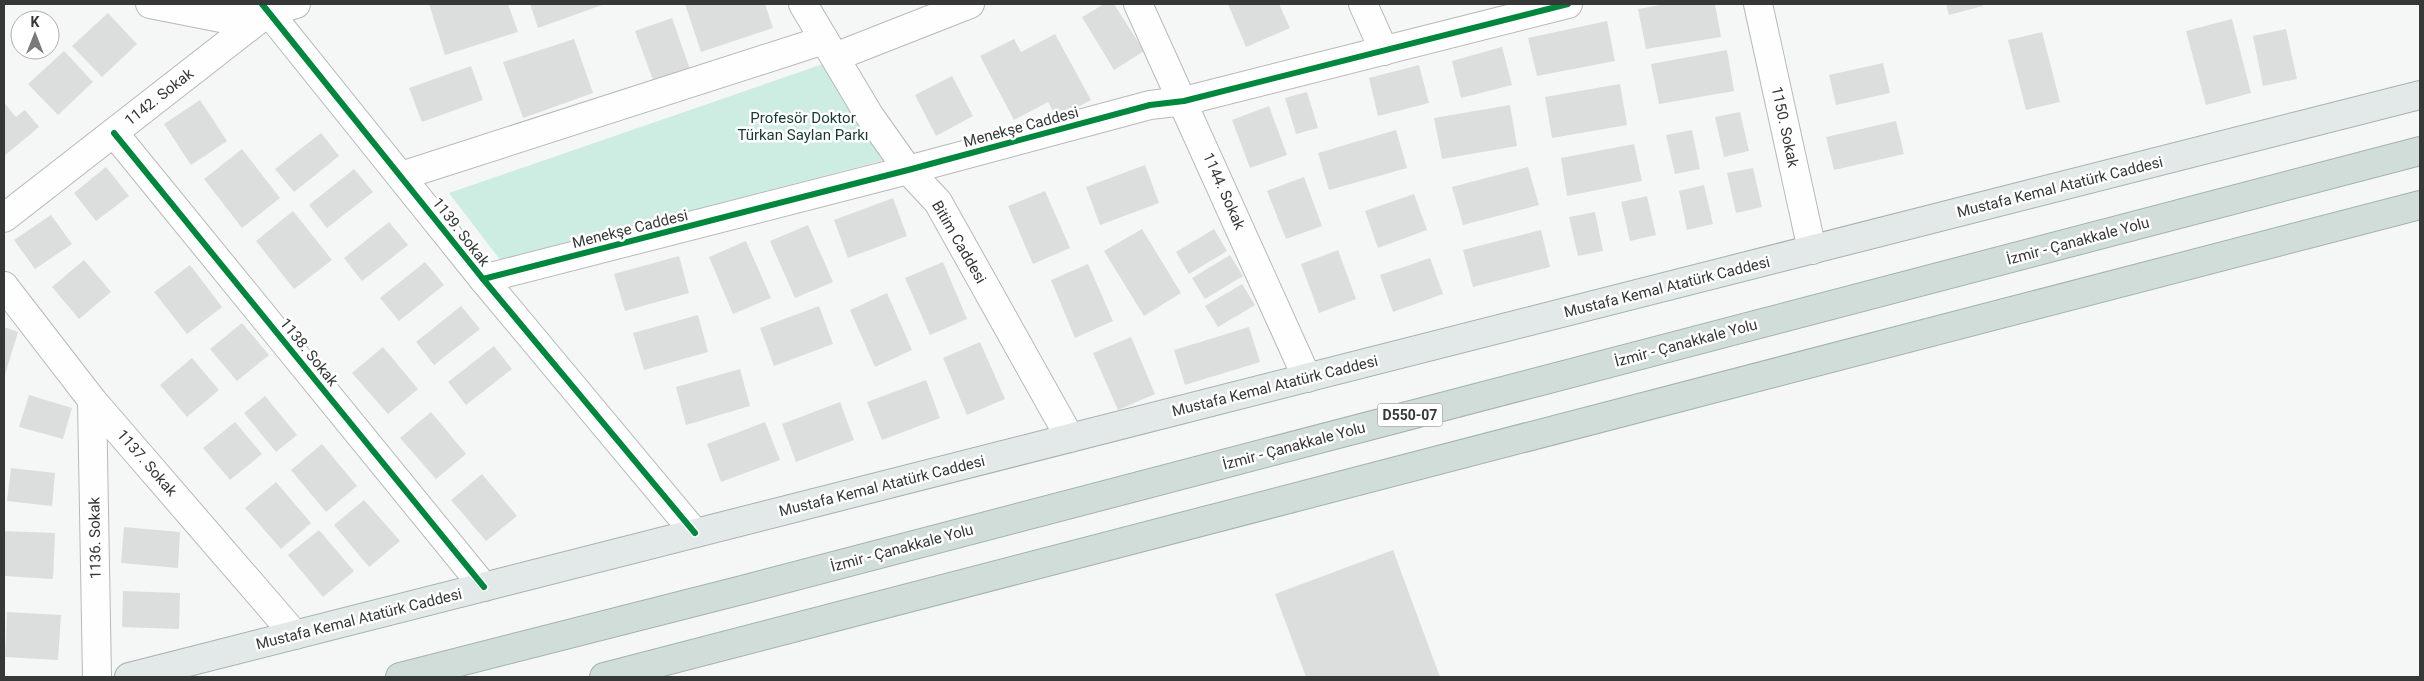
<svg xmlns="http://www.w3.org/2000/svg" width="2424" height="681" viewBox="0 0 2424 681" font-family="Roboto,sans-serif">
<rect width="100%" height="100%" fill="#f5f7f6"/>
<path fill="#cdece2" d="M 829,62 L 884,160 L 501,261 L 449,193 Z"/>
<g fill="#dcdedd">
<path d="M 429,4 L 508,4 L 518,32 L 445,55 Z"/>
<path d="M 530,4 L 605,4 L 538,28 Z"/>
<path d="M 685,4 L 765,4 L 773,28 L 701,52 Z"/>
<path d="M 1104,4 L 1114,4 L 1144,51 L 1114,70 L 1082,17 Z"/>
<path d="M 1228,4 L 1279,4 L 1290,28 L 1246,47 Z"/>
<path d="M 1667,4 L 1715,4 L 1721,37 L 1646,49 L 1638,9 Z"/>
<path d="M 1946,4 L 1982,4 L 1983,6 L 1949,15 Z"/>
<path d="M 108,13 L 137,44 L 102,77 L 72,46 Z"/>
<path d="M 672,18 L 692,75 L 656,88 L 635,31 Z"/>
<path d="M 2232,19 L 2251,93 L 2206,105 L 2186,31 Z"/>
<path d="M 1607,21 L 1615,61 L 1537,76 L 1528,38 Z"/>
<path d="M 2286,29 L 2297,79 L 2263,86 L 2253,36 Z"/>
<path d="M 2042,32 L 2060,102 L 2026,110 L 2008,40 Z"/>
<path d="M 1055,34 L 1091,100 L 1057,118 L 1048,102 L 1014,120 L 980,56 L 1014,39 L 1021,52 Z"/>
<path d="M 574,39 L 593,93 L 523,118 L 503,62 Z"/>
<path d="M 1502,47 L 1512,85 L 1461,98 L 1452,61 Z"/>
<path d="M 1727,50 L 1734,91 L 1659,104 L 1651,64 Z"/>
<path d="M 64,51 L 93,82 L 58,115 L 28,84 Z"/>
<path d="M 1883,63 L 1890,93 L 1836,105 L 1829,75 Z"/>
<path d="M 1419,65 L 1429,103 L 1378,116 L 1369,78 Z"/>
<path d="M 471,66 L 483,100 L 422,122 L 409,88 Z"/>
<path d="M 952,76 L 973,116 L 936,136 L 915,95 Z"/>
<path d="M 1620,84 L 1627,125 L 1552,138 L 1545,97 Z"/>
<path d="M 1307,92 L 1318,128 L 1296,134 L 1285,98 Z"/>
<path d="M 200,100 L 227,141 L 191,165 L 164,124 Z"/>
<path d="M 5,104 L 16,117 L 25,110 L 39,127 L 4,156 Z"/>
<path d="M 1510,105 L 1517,146 L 1442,159 L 1434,118 Z"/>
<path d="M 1269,106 L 1287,155 L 1250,168 L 1232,120 Z"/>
<path d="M 1740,112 L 1749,151 L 1724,157 L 1715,117 Z"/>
<path d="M 1896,121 L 1904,154 L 1834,170 L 1826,137 Z"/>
<path d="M 1396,130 L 1407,168 L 1329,190 L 1318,153 Z"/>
<path d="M 1692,130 L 1700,169 L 1675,174 L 1666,135 Z"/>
<path d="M 321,133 L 339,156 L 294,192 L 275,169 Z"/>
<path d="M 1634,144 L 1642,181 L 1567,196 L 1561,158 Z"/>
<path d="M 242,149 L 280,198 L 242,228 L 204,179 Z"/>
<path d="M 1145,165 L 1159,203 L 1100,225 L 1086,187 Z"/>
<path d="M 106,167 L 129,196 L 96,221 L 74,193 Z"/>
<path d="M 1528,167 L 1539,205 L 1463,225 L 1452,187 Z"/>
<path d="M 1753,168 L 1762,207 L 1736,213 L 1727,173 Z"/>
<path d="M 354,169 L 373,192 L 327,228 L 309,205 Z"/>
<path d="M 1304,177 L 1322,226 L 1286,239 L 1267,191 Z"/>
<path d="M 1704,185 L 1713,224 L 1687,230 L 1679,191 Z"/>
<path d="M 1045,191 L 1070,248 L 1033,264 L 1008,206 Z"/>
<path d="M 1414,194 L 1427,230 L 1378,248 L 1365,211 Z"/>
<path d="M 1647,196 L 1656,235 L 1630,241 L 1621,202 Z"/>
<path d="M 893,198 L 907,236 L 848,258 L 834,220 Z"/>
<path d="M 293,211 L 332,260 L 294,289 L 256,241 Z"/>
<path d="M 1595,212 L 1603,251 L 1578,256 L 1569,217 Z"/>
<path d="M 51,215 L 72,244 L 35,269 L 14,240 Z"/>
<path d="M 389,222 L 408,245 L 362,281 L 344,258 Z"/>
<path d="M 808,225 L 833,282 L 795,298 L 770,241 Z"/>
<path d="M 1142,229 L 1181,293 L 1144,316 L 1104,251 Z"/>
<path d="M 1214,229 L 1227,251 L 1189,274 L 1176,252 Z"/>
<path d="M 1541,230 L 1550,267 L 1473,287 L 1463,250 Z"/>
<path d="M 746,241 L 771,298 L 733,314 L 709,257 Z"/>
<path d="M 1338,250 L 1356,299 L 1319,313 L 1301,264 Z"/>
<path d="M 1230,255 L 1243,276 L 1205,299 L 1192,278 Z"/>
<path d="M 679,256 L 689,293 L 625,311 L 614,274 Z"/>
<path d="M 1430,258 L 1443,294 L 1393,312 L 1380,275 Z"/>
<path d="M 84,260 L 111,292 L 79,319 L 52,287 Z"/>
<path d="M 425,262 L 444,285 L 399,321 L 380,298 Z"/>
<path d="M 943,262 L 967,319 L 930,335 L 905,278 Z"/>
<path d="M 1088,264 L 1113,321 L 1075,338 L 1051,280 Z"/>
<path d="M 190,265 L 222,307 L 187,334 L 154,292 Z"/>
<path d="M 1242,284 L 1255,305 L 1218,327 L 1205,306 Z"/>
<path d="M 887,293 L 912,350 L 875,367 L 850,310 Z"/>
<path d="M 461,306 L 480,329 L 434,365 L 416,342 Z"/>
<path d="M 819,306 L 833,344 L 774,366 L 760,328 Z"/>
<path d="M 698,315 L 708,352 L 644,370 L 633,333 Z"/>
<path d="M 242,323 L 269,355 L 237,381 L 210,349 Z"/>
<path d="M 4,327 L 18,332 L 4,378 Z"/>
<path d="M 1249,327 L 1260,362 L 1185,385 L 1174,350 Z"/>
<path d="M 1131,337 L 1155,394 L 1118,410 L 1093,353 Z"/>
<path d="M 980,342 L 1005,399 L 967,415 L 943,358 Z"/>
<path d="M 494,346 L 512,369 L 466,405 L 448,382 Z"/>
<path d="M 383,347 L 418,389 L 388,414 L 352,373 Z"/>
<path d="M 192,358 L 219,390 L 187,417 L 160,385 Z"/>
<path d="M 740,369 L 750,406 L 686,425 L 676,387 Z"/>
<path d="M 926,380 L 940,418 L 882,440 L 867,402 Z"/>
<path d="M 29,395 L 72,408 L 63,439 L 19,427 Z"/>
<path d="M 265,396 L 297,435 L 276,452 L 244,413 Z"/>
<path d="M 840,402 L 854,440 L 796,462 L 782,424 Z"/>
<path d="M 431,412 L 466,454 L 436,479 L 400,438 Z"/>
<path d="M 235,422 L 262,454 L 230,480 L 203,448 Z"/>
<path d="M 765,422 L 780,460 L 721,482 L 707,444 Z"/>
<path d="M 322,444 L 357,486 L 326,512 L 291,470 Z"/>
<path d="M 11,468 L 55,473 L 52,506 L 7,501 Z"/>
<path d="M 482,474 L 517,516 L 486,541 L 451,500 Z"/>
<path d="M 276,482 L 311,523 L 281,549 L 245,508 Z"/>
<path d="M 364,500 L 400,541 L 369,567 L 334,525 Z"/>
<path d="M 124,527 L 180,532 L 178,568 L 121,563 Z"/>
<path d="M 319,530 L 354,571 L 323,597 L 288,555 Z"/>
<path d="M 4,531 L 55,533 L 53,579 L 4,576 Z"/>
<path d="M 1393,550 L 1440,677 L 1306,677 L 1275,594 Z"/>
<path d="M 123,591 L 180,593 L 179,629 L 122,627 Z"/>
<path d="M 7,612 L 61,615 L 58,660 L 5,657 Z"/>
</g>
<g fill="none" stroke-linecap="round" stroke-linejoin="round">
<g stroke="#b7b9b8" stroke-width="30">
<g id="street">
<path d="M 150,4 L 221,18 L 267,13"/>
<path d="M 262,4 L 483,279 L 695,533"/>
<path d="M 803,4 L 869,115 L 908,170 L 938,202 L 1070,438"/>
<path d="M 1138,4 L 1307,378"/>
<path d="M 1363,4 L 1384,51"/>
<path d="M 1758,4 L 1812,250"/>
<path d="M 835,57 L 970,4"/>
<path d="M 114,133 L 484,587"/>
<path d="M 401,176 L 824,40"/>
<path d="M 4,218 L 267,13 L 296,4"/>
<path d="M 483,279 L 908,170 L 1150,105 L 1184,101 L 1568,4"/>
<path d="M 4,286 L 92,400 L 295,635"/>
<path d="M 92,400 L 97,677"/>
</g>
</g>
<g stroke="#a4b2ae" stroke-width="30">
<path id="primary" d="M 129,677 L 2420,95"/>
</g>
<g stroke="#a4b2ae" stroke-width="30">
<g id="highway">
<path d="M 400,677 L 742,590 L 2420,151"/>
<path d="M 604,677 L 2420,205"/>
</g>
</g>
<use href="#street" stroke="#fefefe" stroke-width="28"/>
<use href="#primary" stroke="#e2e9e8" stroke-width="28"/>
<use href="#highway" stroke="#d0ddd9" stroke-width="28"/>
<g stroke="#fff" stroke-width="9">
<g id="cycleway">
<path d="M 262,4 L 483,279 L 695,533"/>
<path d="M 114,133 L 484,587"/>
<path d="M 483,279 L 908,170 L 1150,105 L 1184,101 L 1568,4"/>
</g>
</g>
<use href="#cycleway" stroke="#00873e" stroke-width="6"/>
</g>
<g text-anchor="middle" stroke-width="5" stroke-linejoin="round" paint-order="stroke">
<rect fill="#fff" stroke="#727373" stroke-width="1" x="1377.5" y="403.5" width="65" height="23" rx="4"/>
<g font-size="14" font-weight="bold" fill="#363737">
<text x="1410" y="420">D550-07</text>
</g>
<g font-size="15" fill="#363737" stroke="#fff">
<text transform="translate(159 97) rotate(-38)" y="5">1142. Sokak</text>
<text transform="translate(1021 127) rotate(-15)" y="5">Menekşe Caddesi</text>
<text transform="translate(1785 127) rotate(78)" y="5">1150. Sokak</text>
<text transform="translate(2060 187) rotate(-14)" y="5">Mustafa Kemal Atatürk Caddesi</text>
<text transform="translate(1224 191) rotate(66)" y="5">1144. Sokak</text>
<text transform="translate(630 229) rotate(-14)" y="5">Menekşe Caddesi</text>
<text transform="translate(461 232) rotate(52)" y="5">1139. Sokak</text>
<text transform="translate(2078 241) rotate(-15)" y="5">İzmir - Çanakkale Yolu</text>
<text transform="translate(959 242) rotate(60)" y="5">Bitim Caddesi</text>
<text transform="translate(1667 287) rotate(-14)" y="5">Mustafa Kemal Atatürk Caddesi</text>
<text transform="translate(1686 343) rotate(-15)" y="5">İzmir - Çanakkale Yolu</text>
<text transform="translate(309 352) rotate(51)" y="5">1138. Sokak</text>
<text transform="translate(1275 386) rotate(-14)" y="5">Mustafa Kemal Atatürk Caddesi</text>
<text transform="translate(1294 446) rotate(-15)" y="5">İzmir - Çanakkale Yolu</text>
<text transform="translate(147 463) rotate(49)" y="5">1137. Sokak</text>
<text transform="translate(882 486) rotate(-14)" y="5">Mustafa Kemal Atatürk Caddesi</text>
<text transform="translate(95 538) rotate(-91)" y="5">1136. Sokak</text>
<text transform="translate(902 548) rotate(-15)" y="5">İzmir - Çanakkale Yolu</text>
<text transform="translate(359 619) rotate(-14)" y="5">Mustafa Kemal Atatürk Caddesi</text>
</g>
<g font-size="15" fill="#163b32" stroke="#fff">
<text x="803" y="123">Profesör Doktor<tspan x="803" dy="17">Türkan Saylan Parkı</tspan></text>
</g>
</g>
<rect width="2424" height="681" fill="none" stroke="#363737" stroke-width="10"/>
<g transform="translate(35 35)"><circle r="24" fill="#ffffff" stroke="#afafaf"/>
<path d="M0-4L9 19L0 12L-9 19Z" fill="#797a7a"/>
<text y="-8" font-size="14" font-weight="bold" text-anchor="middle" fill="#363737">K</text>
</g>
</svg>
